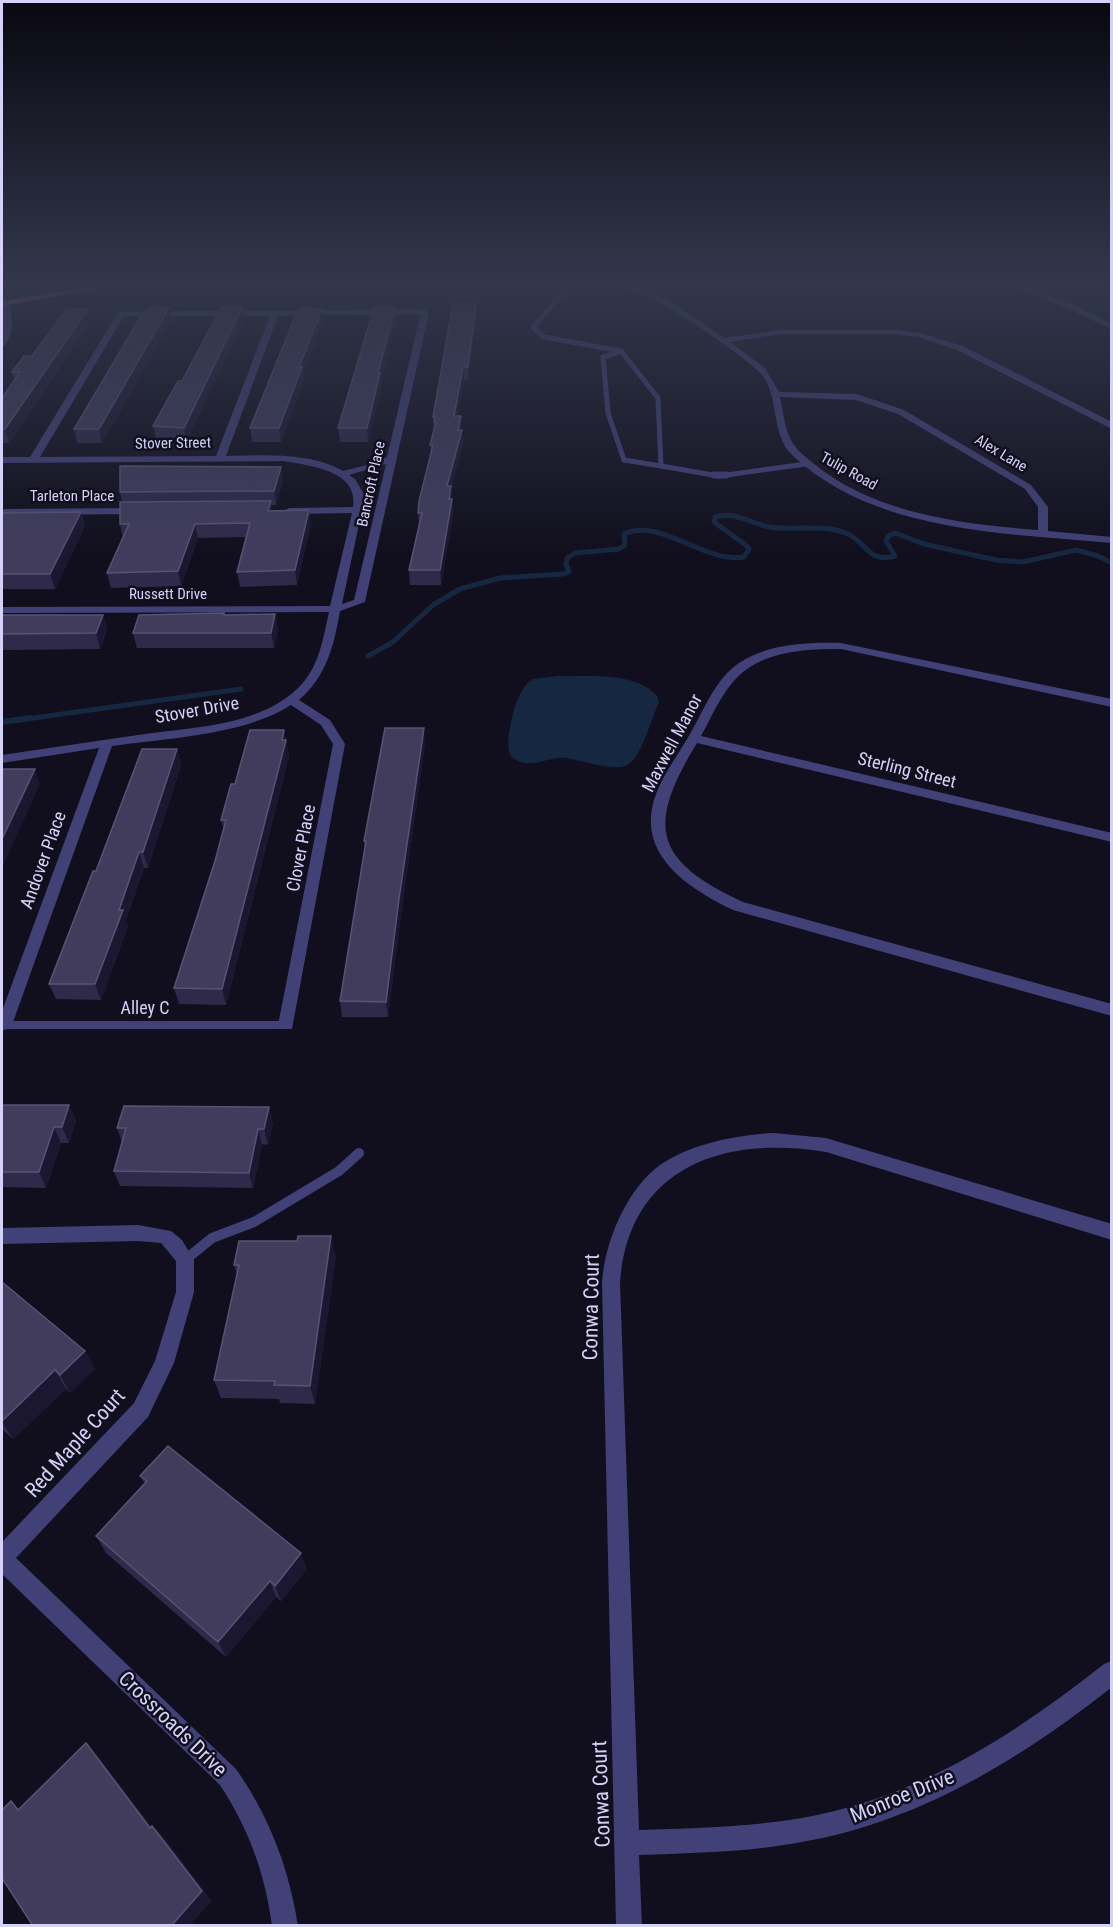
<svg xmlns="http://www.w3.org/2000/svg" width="1113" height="1927" viewBox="0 0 1113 1927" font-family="'Roboto Condensed',sans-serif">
<rect width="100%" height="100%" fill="#110f1d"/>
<path fill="#152741" d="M 557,676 C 588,677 635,671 657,696 L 659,702 C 652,717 642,755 629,764 C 617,773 581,760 566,758 C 548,756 530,771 513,758 C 504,750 510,729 512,718 C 514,706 522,685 533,679 Z"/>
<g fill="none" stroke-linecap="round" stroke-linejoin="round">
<g stroke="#152741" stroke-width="5">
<path d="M 368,656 L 393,642 L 433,605 L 460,589 L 500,578 L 563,574 L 569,572 L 566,564 L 567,558 L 575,553 L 619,549 L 625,545 L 624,534 C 660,517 703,563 744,557 L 749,549 L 746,545 L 714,522 L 715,517 C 735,511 750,523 769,527 C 794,531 823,523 848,534 C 868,544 868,563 895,556 L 886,541 L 888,536 L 895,533 L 924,544 L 996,560 L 1023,562 L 1076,550 L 1098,556 L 1112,563"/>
<path d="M 19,720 L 241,689"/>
</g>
<path stroke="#152741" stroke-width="6" d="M 2,722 L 30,718"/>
<g stroke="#414077" stroke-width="5">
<path d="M 571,285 L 533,327 L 544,337 L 621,351 L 658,398 L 661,466 L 719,476 L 806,464"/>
<path d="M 121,314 L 425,312"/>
<path d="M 619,352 L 603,357 L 608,413 L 624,460 L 661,466"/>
</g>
<path stroke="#414077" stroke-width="7" d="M 714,475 L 726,475"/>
<path stroke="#414077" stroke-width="8" d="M 4,1025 L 286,1025"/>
<path stroke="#414077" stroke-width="10" d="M 185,1260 L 212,1238 L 254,1222 L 339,1171 L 359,1153"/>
<g fill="#414077" fill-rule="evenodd">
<path d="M 617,285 C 658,285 692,317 724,338 L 781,330 L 896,330 L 920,333 L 963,346 L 1112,422 L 1112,429 L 957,350 L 919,337 L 896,334 L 781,334 L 730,342 L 765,368 L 779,392 L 857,394 L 904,410 L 1031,485 L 1048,507 L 1048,531 L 1112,537 L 1112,543 C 1005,533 876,533 793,456 C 770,434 780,400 763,376 C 751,360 671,307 651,298 C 640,293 627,291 617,285 ZM 780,397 L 856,400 L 898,414 L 1025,489 L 1038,507 L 1038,530 C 962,524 874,514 813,463 C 807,458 799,452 794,445 C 784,431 784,413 780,397 Z"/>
<path d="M 1009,285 C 1041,285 1083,310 1112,324 L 1112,329 L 1066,308 Z"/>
<path d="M 2,297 C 15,306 16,339 2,347 Z"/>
<path d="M 425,310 L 429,312 L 365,602 L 340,611 C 334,645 327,676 299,700 L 330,720 L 345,744 L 292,1029 L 280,1029 L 278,1025 L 333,744 L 321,725 L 291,705 C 245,735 167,738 112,746 L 12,1025 L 10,1029 L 2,1030 L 2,1011 L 99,748 L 2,763 L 2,755 C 47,748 92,742 138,735 C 190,727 258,727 298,688 C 319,668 323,639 329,612 L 2,613 L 2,607 L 330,606 L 352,513 L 289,514 L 284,511 L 289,508 L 353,507 C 359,470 310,466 284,461 L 2,463 L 2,457 L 30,457 L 117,314 L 121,312 L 125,314 L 40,457 L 216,456 L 271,313 L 275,311 L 279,313 L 226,456 C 262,455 311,452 343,471 L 371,464 L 387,457 L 421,312 ZM 386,464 L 354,600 L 342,604 L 365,496 L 355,479 L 349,475 Z"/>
<path d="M 2,509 L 139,508 L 144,511 L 139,514 L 2,515 Z"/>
<path d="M 841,643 L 1112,699 L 1112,707 L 841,649 C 803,649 758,651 732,683 C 719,699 711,718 701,736 L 1112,833 L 1112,842 L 697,743 C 647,825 652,860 743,902 L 1112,1004 L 1112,1016 L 733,910 C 686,887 634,853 656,794 C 664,772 679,754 690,734 C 704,710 715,679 739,663 C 768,644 807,642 841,643 Z"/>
<path d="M 774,1133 L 826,1138 L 1112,1224 L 1112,1240 L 826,1152 C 725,1135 629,1166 620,1282 L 639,1830 C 693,1828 749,1827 802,1818 C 917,1798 1014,1735 1104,1664 L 1112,1661 L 1112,1687 C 1021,1759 918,1822 802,1842 C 749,1852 694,1853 639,1855 L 642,1926 L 616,1926 L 602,1282 C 605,1242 626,1190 660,1165 C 692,1143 737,1135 774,1133 Z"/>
<path d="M 138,1225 L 171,1231 L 182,1240 L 194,1260 L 194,1292 L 174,1363 L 148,1417 L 16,1558 L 236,1769 C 269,1816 289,1868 298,1926 L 272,1926 C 265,1874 249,1829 220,1785 L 2,1574 L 2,1542 L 134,1403 L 155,1361 L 176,1292 L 176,1261 L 161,1243 L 138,1241 L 2,1244 L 2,1228 Z"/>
</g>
<path fill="#d060c6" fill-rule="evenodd" d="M 99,285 L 119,285 L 2,306 L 2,301 Z"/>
</g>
<g fill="#2f2a49">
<path d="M 395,308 L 396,320 L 381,380 L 382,386 L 368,442 L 340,442 L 338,428 Z"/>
<path d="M 322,309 L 323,321 L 303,374 L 304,380 L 281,442 L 252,442 L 250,428 L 301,312 Z"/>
<path d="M 476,316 L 468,380 L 464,380 L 457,416 L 461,430 L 462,430 L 463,444 L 451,489 L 453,514 L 441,585 L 410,585 L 409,570 L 419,525 L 418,513 L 431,453 L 430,445 L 434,431 L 433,417 Z"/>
<path d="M 172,320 L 102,443 L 77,443 L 74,429 Z"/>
<path d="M 91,321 L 9,443 L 2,443 L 2,398 L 14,380 L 12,372 L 32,356 Z"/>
<path d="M 244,321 L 186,442 L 156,439 L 153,426 L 182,381 Z"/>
<path d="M 281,467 L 283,481 L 276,505 L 271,505 L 272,510 L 309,510 L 311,524 L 297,585 L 240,587 L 237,572 L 246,537 L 198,538 L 181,586 L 111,588 L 107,573 L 123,538 L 120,524 L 122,502 L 120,492 Z"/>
<path d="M 81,512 L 85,526 L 55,589 L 2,589 L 2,513 Z"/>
<path d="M 275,614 L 278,630 L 274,648 L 137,648 L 133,633 Z"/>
<path d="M 2,615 L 103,615 L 107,630 L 100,649 L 2,650 Z"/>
<path d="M 284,730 L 289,756 L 226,1005 L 179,1004 L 174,988 L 215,861 L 224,830 L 221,820 L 235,784 Z"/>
<path d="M 425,744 L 401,915 L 388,1017 L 342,1017 L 340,1001 L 365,848 L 364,841 Z"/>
<path d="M 177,749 L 181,765 L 148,868 L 144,868 L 126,920 L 128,926 L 101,1000 L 56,999 L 49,984 L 96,871 Z"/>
<path d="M 2,1105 L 69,1105 L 76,1121 L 69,1143 L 61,1143 L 46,1188 L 2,1187 Z"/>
<path d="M 273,1123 L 268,1145 L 262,1144 L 253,1188 L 120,1186 L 114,1171 L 122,1142 L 117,1128 Z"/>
<path d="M 336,1256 L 315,1404 L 280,1403 L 279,1399 L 221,1398 L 214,1380 L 237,1275 L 234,1265 Z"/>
<path d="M 2,1282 L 85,1351 L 95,1369 L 70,1393 L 66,1389 L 13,1439 L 2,1429 Z"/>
<path d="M 140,1476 L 307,1569 L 281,1601 L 276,1597 L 226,1657 L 106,1553 L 96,1536 L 145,1484 Z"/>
</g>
<g fill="#1c1730">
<path d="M 476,304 L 476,316 L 468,380 L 468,367 Z"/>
<path d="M 169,308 L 172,320 L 102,443 L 99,429 Z"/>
<path d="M 242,308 L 244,321 L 186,442 L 184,428 Z"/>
<path d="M 395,308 L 396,320 L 381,380 L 382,386 L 368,442 L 367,428 L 378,373 Z"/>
<path d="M 88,309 L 91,321 L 9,443 L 5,429 Z"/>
<path d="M 322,309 L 323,321 L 303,374 L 304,380 L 281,442 L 279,428 L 299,367 Z"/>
<path d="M 463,367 L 464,380 L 455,430 L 454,416 Z"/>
<path d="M 461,416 L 463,444 L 451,489 L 453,514 L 441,585 L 440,570 L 449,499 L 447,486 Z"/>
<path d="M 281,467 L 283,481 L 276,505 L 274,491 Z"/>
<path d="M 271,501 L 273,516 L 268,511 Z"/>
<path d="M 309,510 L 311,524 L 297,585 L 295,570 Z"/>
<path d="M 81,512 L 85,526 L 55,589 L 50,574 Z"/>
<path d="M 195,524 L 198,538 L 181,586 L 178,571 Z"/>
<path d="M 275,614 L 278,630 L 274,648 L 271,633 Z"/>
<path d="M 103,615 L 107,630 L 100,649 L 96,633 Z"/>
<path d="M 424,728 L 425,744 L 401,915 L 388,1017 L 386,1002 L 399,899 Z"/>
<path d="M 284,730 L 289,756 L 226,1005 L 222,989 Z"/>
<path d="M 177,749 L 181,765 L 148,868 L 143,852 Z"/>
<path d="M 35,769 L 40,784 L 2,868 L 2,839 Z"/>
<path d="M 139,852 L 144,868 L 126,920 L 128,926 L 101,1000 L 95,984 Z"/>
<path d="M 69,1105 L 76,1121 L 69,1143 L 62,1127 Z"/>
<path d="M 269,1107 L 273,1123 L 268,1145 L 264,1129 Z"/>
<path d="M 54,1127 L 61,1143 L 46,1188 L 39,1172 Z"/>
<path d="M 258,1129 L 262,1144 L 253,1188 L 249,1173 Z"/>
<path d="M 331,1236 L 336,1256 L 315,1404 L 310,1386 Z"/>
<path d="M 85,1351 L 95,1369 L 70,1393 L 60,1375 Z"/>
<path d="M 55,1370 L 66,1389 L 13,1439 L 2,1422 L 2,1421 Z"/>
<path d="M 301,1553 L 307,1569 L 281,1601 L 275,1586 Z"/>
<path d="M 270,1581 L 276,1597 L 226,1657 L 218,1642 Z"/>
<path d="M 86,1743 L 98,1756 L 161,1839 L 150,1828 Z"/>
<path d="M 152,1826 L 163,1836 L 212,1901 L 189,1926 L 171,1926 Z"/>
</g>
<g fill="#413c5c" stroke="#585375" stroke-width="1.5">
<path d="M 453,304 L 476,304 L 468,367 L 463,367 L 454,416 L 461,416 L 458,430 L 462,430 L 447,486 L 451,486 L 449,499 L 452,499 L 440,570 L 409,570 L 422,513 L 418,513 L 419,501 L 433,445 L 430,445 L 436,422 L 434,422 L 435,417 L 433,417 Z"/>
<path d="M 148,308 L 169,308 L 99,429 L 74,429 L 141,316 Z"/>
<path d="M 221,308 L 242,308 L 184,428 L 153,426 L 178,381 L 182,381 Z"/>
<path d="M 302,308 L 322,309 L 299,367 L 302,367 L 279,428 L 250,428 L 297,312 L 301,312 Z"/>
<path d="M 374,308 L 395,308 L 378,373 L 380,373 L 367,428 L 338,428 Z"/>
<path d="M 67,309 L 88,309 L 5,429 L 2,429 L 2,398 L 20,372 L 12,372 L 24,356 L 32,356 Z"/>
<path d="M 120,466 L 281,467 L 274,491 L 120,492 Z"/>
<path d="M 271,501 L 268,511 L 309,510 L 295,570 L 237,572 L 250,523 L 195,524 L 178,571 L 107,573 L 129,524 L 120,524 L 120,502 Z"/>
<path d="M 81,512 L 50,574 L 2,574 L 2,513 Z"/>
<path d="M 224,613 L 224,615 L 275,614 L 271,633 L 133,633 L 139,615 Z"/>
<path d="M 2,615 L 103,615 L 96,633 L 2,634 Z"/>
<path d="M 385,728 L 424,728 L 399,899 L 386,1002 L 340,1001 L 366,841 L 364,841 Z"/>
<path d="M 250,730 L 284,730 L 282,740 L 286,740 L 222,989 L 174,988 L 215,861 L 226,820 L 221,820 L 231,784 L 235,784 Z"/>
<path d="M 142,749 L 177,749 L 143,852 L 139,852 L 119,910 L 123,910 L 95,984 L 49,984 L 93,871 L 96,871 Z"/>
<path d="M 2,769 L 35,769 L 2,839 Z"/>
<path d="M 2,1105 L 69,1105 L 62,1127 L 54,1127 L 39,1172 L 2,1172 Z"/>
<path d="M 124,1106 L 269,1107 L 264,1129 L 258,1129 L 249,1173 L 114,1171 L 126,1128 L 117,1128 Z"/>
<path d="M 298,1236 L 331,1236 L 310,1386 L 274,1385 L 275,1381 L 214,1380 L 239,1265 L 234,1265 L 239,1241 L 297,1241 Z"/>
<path d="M 2,1282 L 85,1351 L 60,1375 L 55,1370 L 2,1421 Z"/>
<path d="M 168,1446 L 301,1553 L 275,1586 L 270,1581 L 218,1642 L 96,1536 L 147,1481 L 140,1476 Z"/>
<path d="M 86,1743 L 150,1828 L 152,1826 L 202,1891 L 171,1926 L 33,1926 L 2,1878 L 2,1810 L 11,1801 L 18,1810 Z"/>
</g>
<linearGradient id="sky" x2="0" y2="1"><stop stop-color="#090810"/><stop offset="0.51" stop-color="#32374c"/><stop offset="1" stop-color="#32374c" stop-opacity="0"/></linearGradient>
<rect width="1113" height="555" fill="url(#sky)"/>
<g text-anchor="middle" stroke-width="5" stroke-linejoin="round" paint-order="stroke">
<g font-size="15" fill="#d5d1f9" stroke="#110f1d">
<text transform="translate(173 443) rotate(-1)" y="5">Stover Street</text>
<text transform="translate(1001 453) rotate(31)" y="5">Alex Lane</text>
<text transform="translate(849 471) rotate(29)" y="5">Tulip Road</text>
<text transform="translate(371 484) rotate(-78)" y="5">Bancroft Place</text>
<text x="72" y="501">Tarleton Place</text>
<text x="168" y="599">Russett Drive</text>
</g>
<g font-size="18" fill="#d5d1f9" stroke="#110f1d">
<text transform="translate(197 710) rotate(-10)" y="6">Stover Drive</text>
<text transform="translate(672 743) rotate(-62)" y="6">Maxwell Manor</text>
<text transform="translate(907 770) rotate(14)" y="6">Sterling Street</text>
<text transform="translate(301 848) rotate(-79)" y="6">Clover Place</text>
<text transform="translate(43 860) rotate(-70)" y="6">Andover Place</text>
<text x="145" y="1014">Alley C</text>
</g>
<g font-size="21" fill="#d5d1f9" stroke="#110f1d">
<text transform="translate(591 1307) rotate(-89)" y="7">Conwa Court</text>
<text transform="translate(75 1443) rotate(-48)" y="7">Red Maple Court</text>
<text transform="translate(173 1724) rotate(44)" y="7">Crossroads Drive</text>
<text transform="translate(601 1794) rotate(-92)" y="7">Conwa Court</text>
<text transform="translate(902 1796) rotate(-22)" y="7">Monroe Drive</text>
</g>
</g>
<rect width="1113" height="1927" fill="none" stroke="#d5d1f9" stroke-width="6"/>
</svg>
